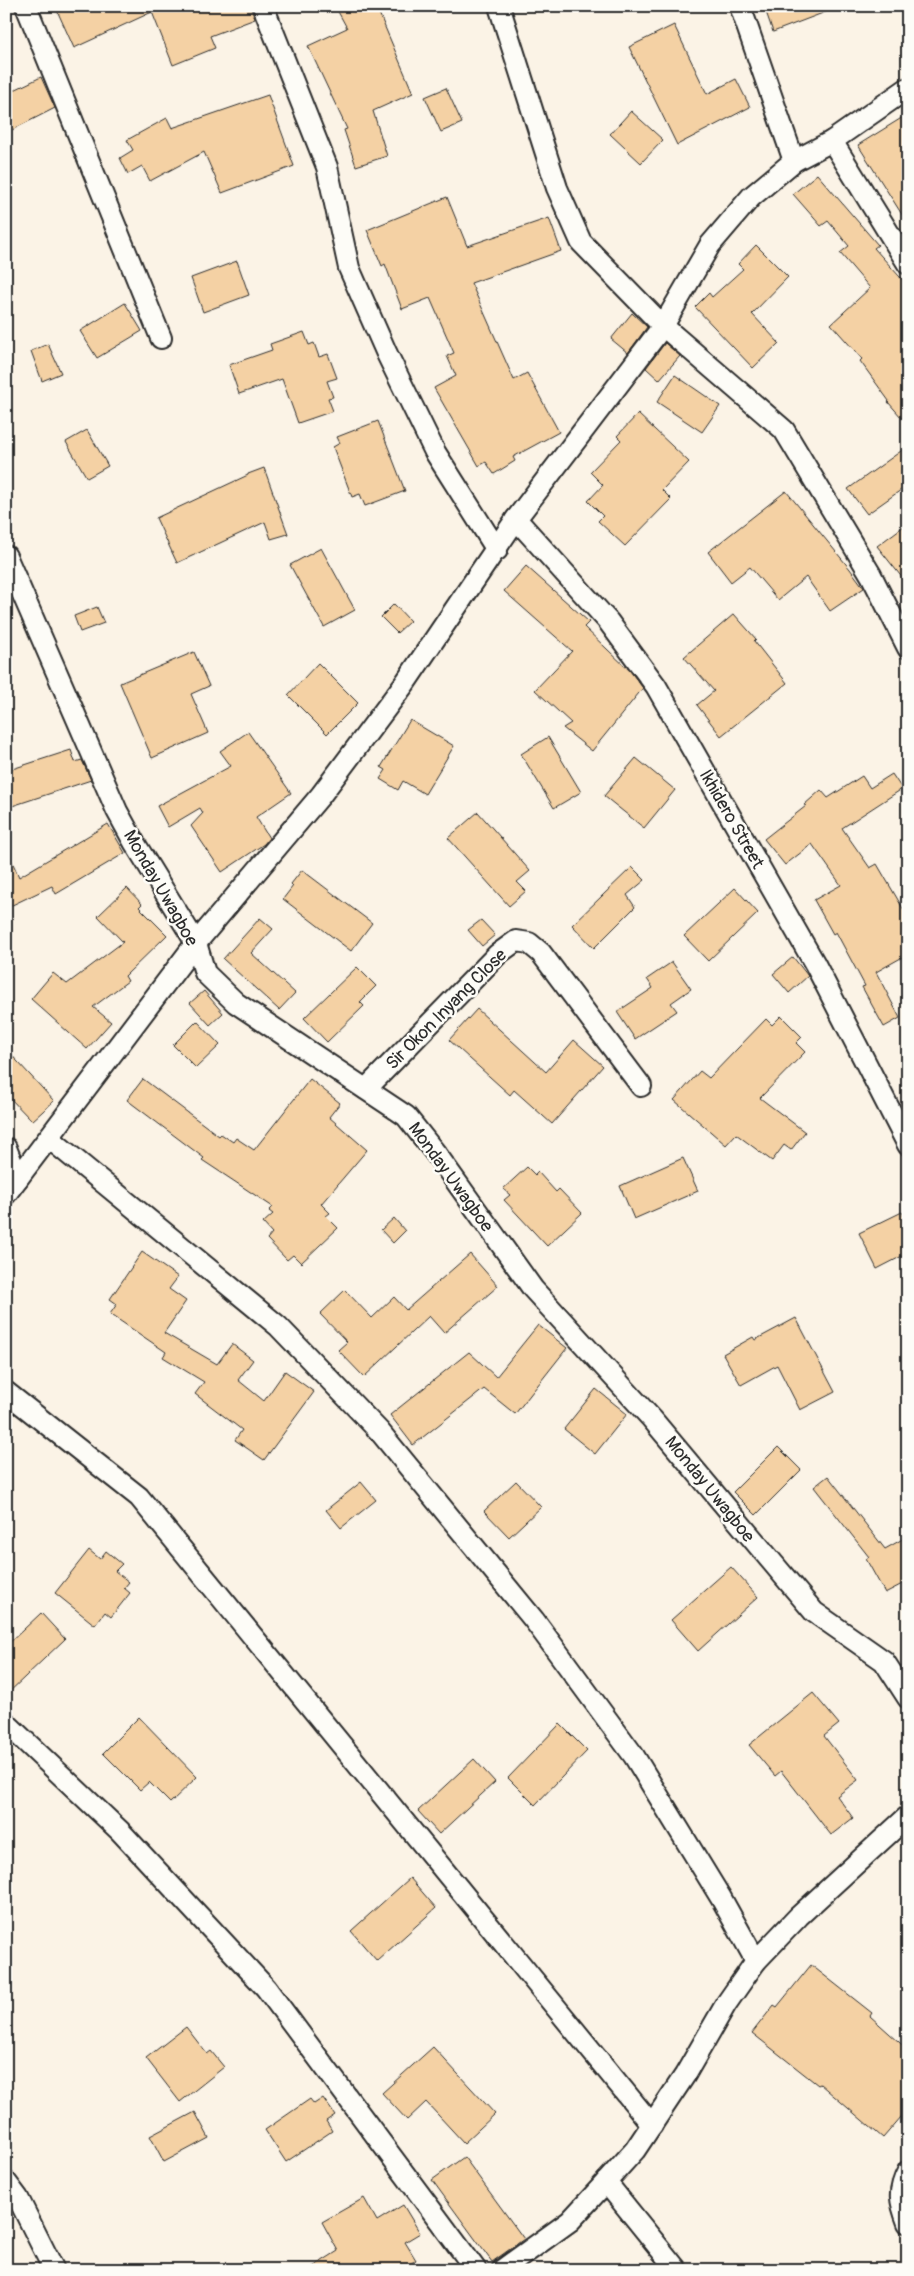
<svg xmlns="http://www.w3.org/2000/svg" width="914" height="2276" viewBox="0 0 914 2276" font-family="Pangolin,sans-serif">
<rect width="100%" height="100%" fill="#fbf3e6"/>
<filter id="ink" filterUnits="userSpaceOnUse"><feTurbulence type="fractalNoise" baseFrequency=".02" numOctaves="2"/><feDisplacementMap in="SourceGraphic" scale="10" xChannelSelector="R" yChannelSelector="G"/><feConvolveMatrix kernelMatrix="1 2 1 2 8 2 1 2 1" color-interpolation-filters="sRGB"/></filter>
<g filter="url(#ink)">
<g fill="#f4d1a4" stroke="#2b2b2b">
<path d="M 55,6 L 250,6 L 255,19 L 210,36 L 215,48 L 173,65 L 152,12 L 74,48 Z"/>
<path d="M 335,6 L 376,6 L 413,93 L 373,111 L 387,156 L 356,166 L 344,130 L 347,129 L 308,46 L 347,28 Z"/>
<path d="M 764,6 L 836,6 L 836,8 L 773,32 Z"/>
<path d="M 674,25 L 707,94 L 736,79 L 750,107 L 677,145 L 629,47 Z"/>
<path d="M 41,77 L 55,108 L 6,133 L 6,94 Z"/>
<path d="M 446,88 L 462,123 L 441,132 L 425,97 Z"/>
<path d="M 268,95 L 294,166 L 222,193 L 204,152 L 150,181 L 142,166 L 128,174 L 120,158 L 133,150 L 127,140 L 167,118 L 172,128 Z"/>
<path d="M 631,111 L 663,140 L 641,163 L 610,134 Z"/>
<path d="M 908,114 L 908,224 L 858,145 Z"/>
<path d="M 817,174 L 878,245 L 874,248 L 908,286 L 908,425 L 888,402 L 889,401 L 860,361 L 862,359 L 831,324 L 870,288 L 840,253 L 849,246 L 828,221 L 821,226 L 793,194 Z"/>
<path d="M 447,197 L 467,246 L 549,218 L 561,251 L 471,283 L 514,380 L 527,373 L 559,432 L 513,457 L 515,461 L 494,474 L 486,462 L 479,466 L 434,388 L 456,376 L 447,356 L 454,353 L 430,298 L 402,309 L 385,264 L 382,266 L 367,230 Z"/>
<path d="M 756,245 L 788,277 L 752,314 L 779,343 L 753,368 L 695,307 L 709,293 L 712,297 L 743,269 L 738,264 Z"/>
<path d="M 237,261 L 249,295 L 203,312 L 191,278 Z"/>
<path d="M 125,303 L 142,331 L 97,358 L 80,331 Z"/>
<path d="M 632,313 L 647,327 L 628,353 L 611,339 Z"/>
<path d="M 304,332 L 309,345 L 314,343 L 319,357 L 328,354 L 337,378 L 327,381 L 333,397 L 328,398 L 333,411 L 298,423 L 282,379 L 239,394 L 229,365 L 272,350 L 270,344 Z"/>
<path d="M 665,343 L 680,356 L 659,380 L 646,368 Z"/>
<path d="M 48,344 L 61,373 L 42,381 L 31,351 Z"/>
<path d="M 675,375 L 720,406 L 702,432 L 657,402 Z"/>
<path d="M 638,414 L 689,462 L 662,490 L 671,499 L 625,546 L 598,521 L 603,516 L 588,501 L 603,485 L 590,472 L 621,440 L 617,436 Z"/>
<path d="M 378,421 L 405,491 L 365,506 L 360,494 L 352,497 L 333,447 L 340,443 L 337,437 Z"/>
<path d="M 87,430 L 108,466 L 87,478 L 66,442 Z"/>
<path d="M 908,446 L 908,485 L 867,514 L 848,489 Z"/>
<path d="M 264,468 L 288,534 L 271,539 L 265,522 L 177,563 L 156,518 L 248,475 L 248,474 Z"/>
<path d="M 786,491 L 850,569 L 864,588 L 830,611 L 806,577 L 778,600 L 750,567 L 731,582 L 708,552 Z"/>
<path d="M 908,523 L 908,585 L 877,546 Z"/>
<path d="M 321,548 L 355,610 L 324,627 L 290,565 Z"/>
<path d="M 526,566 L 589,622 L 584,627 L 630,671 L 643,688 L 592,751 L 563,728 L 571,723 L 535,690 L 572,651 L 504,591 Z"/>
<path d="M 394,604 L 410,621 L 397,633 L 381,617 Z"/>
<path d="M 97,607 L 104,623 L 80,632 L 74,616 Z"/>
<path d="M 734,614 L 756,639 L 754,641 L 787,683 L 721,736 L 697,705 L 714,691 L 684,657 Z"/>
<path d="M 194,652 L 209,686 L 191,694 L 208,733 L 152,758 L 120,683 Z"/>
<path d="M 318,663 L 358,703 L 327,734 L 288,695 Z"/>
<path d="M 410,720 L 454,746 L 425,794 L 403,781 L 398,790 L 380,779 L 386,770 L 381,767 Z"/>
<path d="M 248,732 L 291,793 L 256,817 L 269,838 L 264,844 L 222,872 L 191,826 L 203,813 L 200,808 L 168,827 L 157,806 L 231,766 L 220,751 Z"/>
<path d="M 548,737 L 581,792 L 554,808 L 521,754 Z"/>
<path d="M 71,750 L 75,762 L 82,760 L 91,780 L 6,808 L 6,771 Z"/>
<path d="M 636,758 L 675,790 L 644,828 L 604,796 Z"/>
<path d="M 892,774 L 902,789 L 842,828 L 870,868 L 877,864 L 908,917 L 908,954 L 876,972 L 900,1018 L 884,1027 L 862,987 L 865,986 L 836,932 L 833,934 L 814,900 L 841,885 L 812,844 L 785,865 L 764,839 L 806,806 L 804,805 L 821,790 L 828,798 L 862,776 L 870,788 Z"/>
<path d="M 478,812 L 530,871 L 517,882 L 526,891 L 509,906 L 448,838 Z"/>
<path d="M 108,824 L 125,853 L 56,894 L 52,886 L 6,908 L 6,848 L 19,877 Z"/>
<path d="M 632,867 L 645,880 L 627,895 L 635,907 L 594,948 L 572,925 Z"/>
<path d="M 302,870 L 372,923 L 351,951 L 283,899 L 293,886 L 291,884 Z"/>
<path d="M 127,888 L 142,904 L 139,907 L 167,935 L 125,976 L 128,981 L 93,1007 L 111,1022 L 87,1049 L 31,999 L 53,973 L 67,984 L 123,942 L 98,916 Z"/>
<path d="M 735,888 L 758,913 L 708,961 L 684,936 Z"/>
<path d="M 260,918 L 273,929 L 251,953 L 295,993 L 279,1010 L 223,959 Z"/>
<path d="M 481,920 L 495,935 L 482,946 L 468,930 Z"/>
<path d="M 793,957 L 808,976 L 789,993 L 773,974 Z"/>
<path d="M 672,962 L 691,989 L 671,1003 L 677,1011 L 635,1039 L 617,1012 L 653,988 L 647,979 Z"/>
<path d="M 357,967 L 376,986 L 360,1002 L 364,1006 L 327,1042 L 304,1018 Z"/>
<path d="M 204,991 L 223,1013 L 210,1025 L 190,1003 Z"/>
<path d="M 477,1009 L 546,1072 L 574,1040 L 603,1066 L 552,1124 L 514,1090 L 510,1095 L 449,1040 Z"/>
<path d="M 781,1016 L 802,1037 L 796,1043 L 805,1052 L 760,1098 L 805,1132 L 791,1150 L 784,1145 L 772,1161 L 736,1134 L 726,1145 L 674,1100 L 700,1071 L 709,1078 L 766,1019 L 772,1025 Z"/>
<path d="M 197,1021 L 220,1045 L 196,1068 L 173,1045 Z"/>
<path d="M 6,1049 L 54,1101 L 32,1121 L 6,1094 Z"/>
<path d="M 143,1079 L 219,1136 L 221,1134 L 233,1142 L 236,1138 L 254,1150 L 310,1079 L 340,1103 L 329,1117 L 367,1150 L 321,1204 L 330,1213 L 326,1216 L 338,1228 L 301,1263 L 293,1255 L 287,1260 L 267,1239 L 272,1233 L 263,1223 L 273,1214 L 269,1211 L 273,1207 L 202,1160 L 204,1158 L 127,1100 Z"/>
<path d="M 683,1158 L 698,1191 L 634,1219 L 620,1186 Z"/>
<path d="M 527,1167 L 535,1175 L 538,1172 L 556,1192 L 559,1189 L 582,1213 L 547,1246 L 504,1200 L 510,1195 L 503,1189 Z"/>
<path d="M 902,1212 L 908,1223 L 908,1253 L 877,1269 L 859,1233 Z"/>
<path d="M 394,1218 L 405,1231 L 393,1243 L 381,1230 Z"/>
<path d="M 142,1252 L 178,1277 L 169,1289 L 186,1301 L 164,1333 L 217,1364 L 232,1344 L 253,1360 L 238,1380 L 264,1401 L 285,1371 L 314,1392 L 264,1460 L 235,1440 L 242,1430 L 195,1394 L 204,1382 L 163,1357 L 166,1352 L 110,1314 L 117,1304 L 110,1299 Z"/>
<path d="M 470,1254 L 498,1286 L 444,1333 L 429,1316 L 364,1377 L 338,1350 L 347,1342 L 320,1314 L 345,1290 L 372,1318 L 394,1297 L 406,1310 Z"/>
<path d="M 796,1318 L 835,1392 L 800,1410 L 777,1365 L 741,1385 L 723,1354 L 753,1337 L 755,1340 Z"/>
<path d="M 538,1325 L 567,1348 L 515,1414 L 484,1389 L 413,1445 L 390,1415 L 469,1352 L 496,1377 Z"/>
<path d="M 596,1389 L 627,1414 L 595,1454 L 564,1429 Z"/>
<path d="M 778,1447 L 801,1470 L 756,1515 L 733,1492 Z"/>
<path d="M 828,1476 L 885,1549 L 908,1536 L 908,1581 L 885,1593 L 866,1559 L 869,1557 L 814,1487 Z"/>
<path d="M 516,1481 L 541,1507 L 509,1537 L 484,1511 Z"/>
<path d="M 361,1482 L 376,1500 L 341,1528 L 326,1510 Z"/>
<path d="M 89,1550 L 100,1559 L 106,1551 L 122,1564 L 115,1571 L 129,1582 L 124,1588 L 130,1593 L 111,1617 L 105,1612 L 95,1625 L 55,1593 Z"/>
<path d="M 731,1567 L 758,1597 L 698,1651 L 671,1620 Z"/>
<path d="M 41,1613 L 65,1639 L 6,1695 L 6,1646 Z"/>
<path d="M 813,1693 L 839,1724 L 824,1736 L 858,1780 L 837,1796 L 853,1818 L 831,1835 L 781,1771 L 775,1776 L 749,1745 Z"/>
<path d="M 139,1717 L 197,1777 L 170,1803 L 149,1782 L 140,1790 L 103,1753 Z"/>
<path d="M 560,1724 L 587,1751 L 535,1805 L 508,1778 Z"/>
<path d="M 474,1759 L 495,1782 L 439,1834 L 418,1811 Z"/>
<path d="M 410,1878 L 436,1908 L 377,1961 L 351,1931 Z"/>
<path d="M 811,1965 L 872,2013 L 870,2016 L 908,2050 L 908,2109 L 883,2138 L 820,2084 L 818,2085 L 752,2033 L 774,2005 L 777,2007 Z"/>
<path d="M 186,2027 L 207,2054 L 211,2051 L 224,2067 L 180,2102 L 146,2058 Z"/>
<path d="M 433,2047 L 495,2114 L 464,2143 L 426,2102 L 407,2120 L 382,2093 Z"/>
<path d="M 323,2098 L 335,2115 L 326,2121 L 332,2131 L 286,2162 L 265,2130 L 310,2099 L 314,2104 Z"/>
<path d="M 195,2112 L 209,2138 L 164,2162 L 150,2136 Z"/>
<path d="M 464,2157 L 524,2239 L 492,2262 L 432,2180 Z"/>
<path d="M 364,2198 L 377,2221 L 403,2205 L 420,2233 L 405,2242 L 416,2260 L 401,2270 L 308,2270 L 338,2251 L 322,2222 Z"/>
</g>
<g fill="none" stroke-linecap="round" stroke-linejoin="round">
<g stroke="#2b2b2b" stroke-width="24">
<g id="street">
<path d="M 26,6 L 161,338"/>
<path d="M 263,6 L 327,167 L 349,268 L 387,354 L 435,452 L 497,550"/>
<path d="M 499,6 L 557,188 L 581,242 L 663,326 L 784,430 L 871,575 L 908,648"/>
<path d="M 740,6 L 794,161"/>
<path d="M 832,141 L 908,264"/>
<path d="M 516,519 L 608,621 L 656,686 L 815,964 L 908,1145"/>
<path d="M 6,556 L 117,811 L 134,842 L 196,943 L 205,973 L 236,1003 L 406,1116 L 437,1155 L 533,1289 L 652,1419 L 814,1612 L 884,1661 L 908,1698"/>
<path d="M 366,1089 L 498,954 L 516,941 L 529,943 L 541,953 L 641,1086"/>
<path d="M 49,1138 L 278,1326 L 380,1432 L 534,1620 L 634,1756 L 721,1898 L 756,1961"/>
<path d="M 6,1148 L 18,1178"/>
<path d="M 6,1194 L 196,943 L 321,795 L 405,683 L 516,519 L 663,326 L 710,245 L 751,197 L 794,161 L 832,141 L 908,88"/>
<path d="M 6,1392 L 139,1497 L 652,2125"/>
<path d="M 6,1723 L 120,1831 L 266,1988 L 476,2270"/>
<path d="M 908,2171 C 897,2192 900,2202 908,2223"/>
<path d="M 6,2182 L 18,2198 L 54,2270"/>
<path d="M 606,2182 L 677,2270"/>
<path d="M 502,2270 L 570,2221 L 606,2182 L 635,2150 L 685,2075 L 726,2004 L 756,1961 L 799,1916 L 908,1816"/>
</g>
</g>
<use href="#street" stroke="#fdfcf7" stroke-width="20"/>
</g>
</g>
<g text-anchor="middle" stroke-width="5" stroke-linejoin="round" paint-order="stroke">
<g font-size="18" fill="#2b2b2b" stroke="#fdfcf7">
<text transform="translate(732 819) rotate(60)" y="6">Ikhidero Street</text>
<text transform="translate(161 888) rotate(60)" y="6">Monday Uwagboe</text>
<text transform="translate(446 1009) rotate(-45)" y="6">Sir Okon Inyang Close</text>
<text transform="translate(451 1177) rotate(54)" y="6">Monday Uwagboe</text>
<text transform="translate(710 1489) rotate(51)" y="6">Monday Uwagboe</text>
</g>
</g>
<rect width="914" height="2276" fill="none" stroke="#fdfcf7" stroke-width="25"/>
<rect x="12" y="12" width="889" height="2251" fill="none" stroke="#2b2b2b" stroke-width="2" filter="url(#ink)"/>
</svg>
